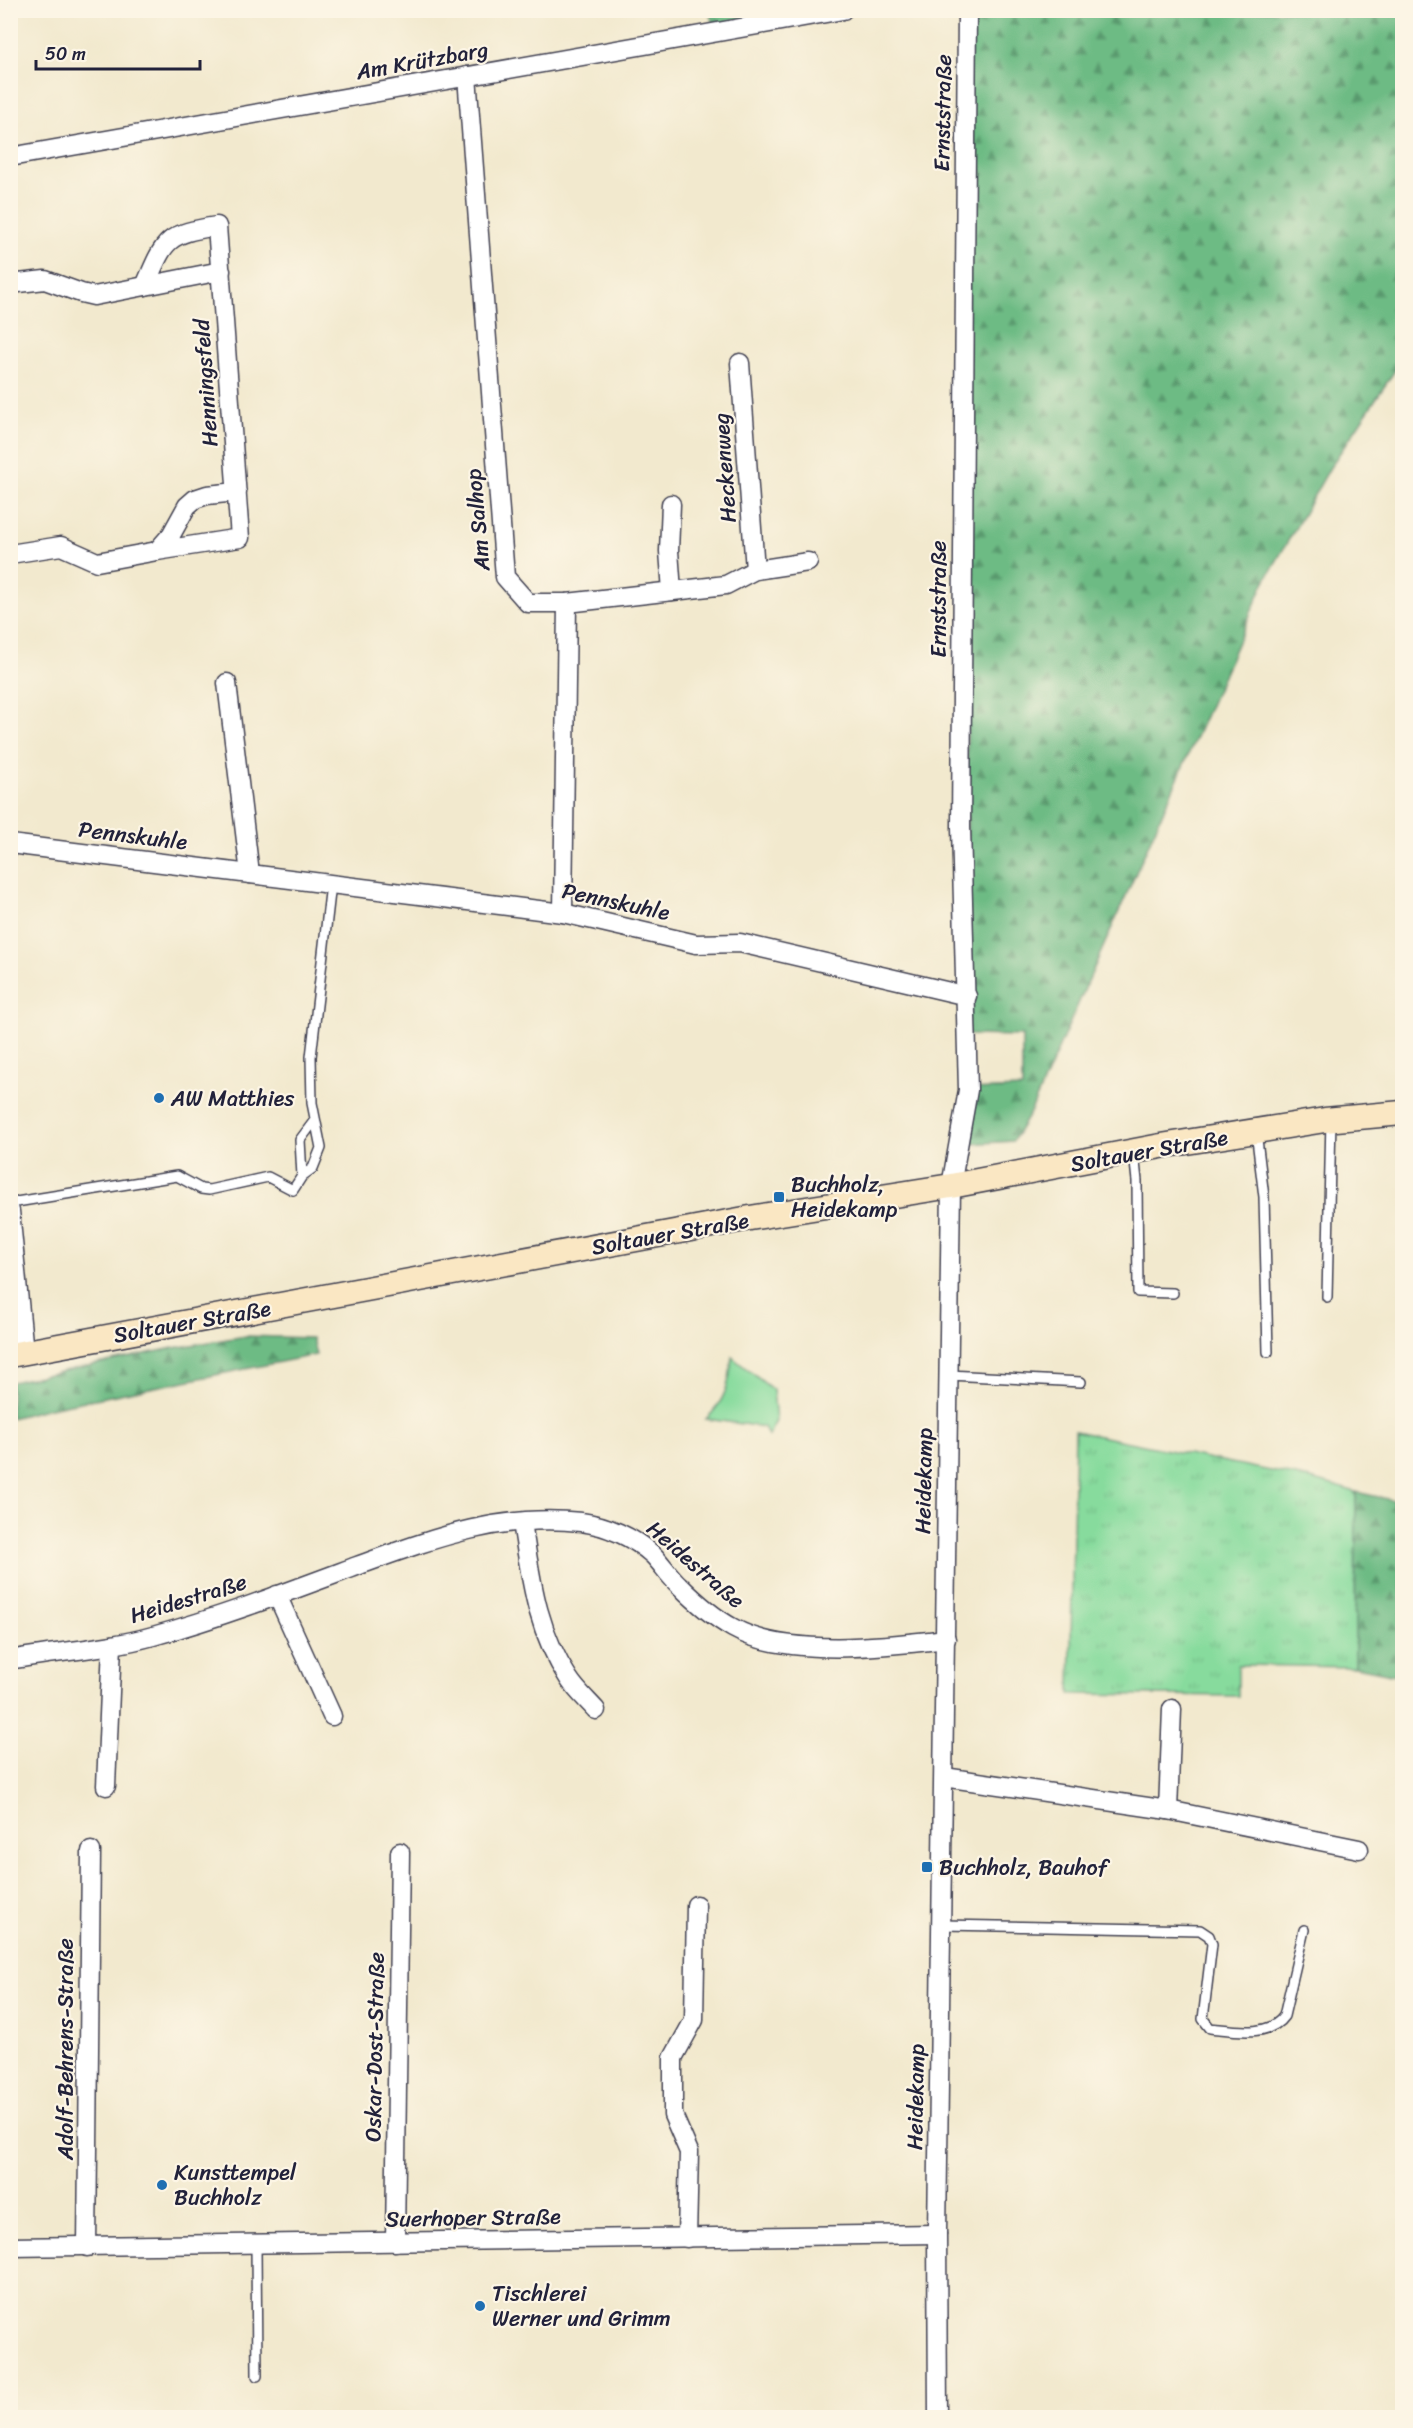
<svg xmlns="http://www.w3.org/2000/svg" width="1413" height="2428" viewBox="0 0 1413 2428" font-family="Sriracha,sans-serif">
<defs>
<pattern id="grass-tufts" width="24" height="20" patternUnits="userSpaceOnUse" patternTransform="scale(1.5)"><rect width="24" height="20" fill="#87db9d"/><path d="M3 7l-1-3M5 7V3M7 7l1-3M15 17l-1-3M17 17v-4M19 17l1-3" fill="none" stroke="#74bc88"/></pattern>
<pattern id="forest-firs" width="22" height="20" patternUnits="userSpaceOnUse" patternTransform="scale(1.5)"><rect width="22" height="20" fill="#6dbb84"/><path d="M5 1l3.5 6h-7zM16 11l3.5 6h-7z" fill="#59986d"/></pattern>
</defs>
<rect width="100%" height="100%" fill="#fcf5e5"/>
<filter id="ink" filterUnits="userSpaceOnUse"><feTurbulence type="fractalNoise" baseFrequency=".0167" numOctaves="2"/><feDisplacementMap in="SourceGraphic" scale="12" xChannelSelector="R" yChannelSelector="G"/><feConvolveMatrix kernelMatrix="1 2 1 2 8 2 1 2 1" color-interpolation-filters="sRGB"/></filter>
<filter id="wash" filterUnits="userSpaceOnUse"><feTurbulence type="fractalNoise" baseFrequency=".008" numOctaves="4" result="noise"/><feDisplacementMap in="SourceGraphic" scale="24" xChannelSelector="R" yChannelSelector="G"/><feGaussianBlur stdDeviation="1.35" result="paint"/><feColorMatrix in="noise" values="0 0 0 0 0 0 0 0 0 0 0 0 0 0 0 0 0 1.4 0 .05"/><feComposite in="paint" operator="in"/></filter>
<g filter="url(#wash)">
<rect width="100%" height="100%" fill="#f2e9ce"/>
<path fill="url(#grass-tufts)" stroke="#547e6c" stroke-width="1.5" d="M 1075,1431 L 1315,1480 L 1356,1492 L 1355,1667 L 1238,1665 L 1238,1696 L 1070,1694 Z"/>
<g fill="url(#forest-firs)" stroke="#486e60" stroke-width="1.5">
<path d="M 709,10 L 843,11 L 715,33 Z"/>
<path d="M 967,11 L 1402,11 L 1402,360 L 1331,466 L 1264,583 L 1030,1113 L 1013,1141 L 958,1145 L 968,1090 L 1022,1088 L 1022,1036 L 967,1035 Z"/>
<path d="M 246,1336 L 312,1338 L 316,1355 L 50,1408 L 11,1418 L 11,1382 L 173,1348 Z"/>
<path d="M 1356,1492 L 1402,1502 L 1402,1676 L 1355,1667 Z"/>
</g>
<path fill="#87db9d" stroke="#547e6c" stroke-width="1.5" d="M 732,1357 L 773,1390 L 776,1421 L 768,1436 L 764,1427 L 706,1419 C 725,1402 730,1382 732,1357 Z"/>
</g>
<g filter="url(#ink)">
<g fill="none" stroke-linecap="round" stroke-linejoin="round">
<g stroke="#414051" stroke-width="12">
<g id="service">
<path d="M 1256,1131 L 1264,1197 L 1268,1352"/>
<path d="M 1134,1153 L 1137,1181 L 1138,1292 L 1173,1293"/>
<path d="M 302,1176 L 300,1140 L 315,1120"/>
<path d="M 10,1203 L 177,1176 L 201,1189 L 209,1190 L 268,1177 L 293,1190 L 302,1176 L 313,1168 L 321,1148 L 312,1103 L 311,1057 L 331,884"/>
<path d="M 1327,1297 L 1331,1119"/>
<path d="M 949,1375 L 1081,1382"/>
<path d="M 942,1925 L 1200,1930 L 1209,1936 L 1212,1944 L 1203,2019 L 1210,2028 C 1232,2030 1269,2038 1284,2016 L 1304,1930"/>
<path d="M 256,2244 L 257,2376"/>
</g>
</g>
<g stroke="#414051" stroke-width="21">
<g id="minor">
<path d="M 467,76 L 505,577 L 528,603 L 567,603 L 563,913"/>
<path d="M 10,157 L 843,10"/>
<path d="M 221,271 L 145,286 C 165,239 166,234 217,226 L 240,538 L 157,551 L 171,535 L 187,506 L 195,499 L 207,495 L 237,492"/>
<path d="M 10,284 L 45,280 L 81,293 L 94,296 L 145,286"/>
<path d="M 740,363 L 755,570"/>
<path d="M 671,504 L 669,551 L 672,591"/>
<path d="M 10,554 L 61,546 L 97,562 L 157,551"/>
<path d="M 567,603 L 726,585 L 755,570 L 808,562"/>
<path d="M 227,683 L 250,874"/>
<path d="M 10,844 L 563,913 L 696,944 L 740,943 L 967,996"/>
<path d="M 10,1211 L 24,1352"/>
<path d="M 522,1522 C 531,1579 536,1629 569,1679 C 576,1690 587,1700 596,1710"/>
<path d="M 277,1595 L 332,1716"/>
<path d="M 10,1660 C 58,1651 107,1649 153,1636 C 222,1617 290,1591 357,1566 C 432,1539 499,1513 581,1522 C 606,1525 633,1537 653,1555 C 662,1564 669,1576 679,1585 C 695,1601 713,1617 733,1628 C 786,1658 888,1646 946,1639"/>
<path d="M 944,1777 L 1168,1810 L 1359,1849"/>
<path d="M 106,1786 L 112,1645"/>
<path d="M 1168,1810 L 1172,1709"/>
<path d="M 687,2238 L 689,2152 L 673,2115 L 673,2058 L 694,2020 L 696,1905"/>
<path d="M 395,2242 L 400,1852"/>
<path d="M 10,2247 L 937,2234"/>
<path d="M 87,2247 L 91,1851"/>
<path d="M 938,2418 L 937,2234 L 951,1186 L 968,1090 L 961,827 L 967,10"/>
</g>
</g>
<g stroke="#414051" stroke-width="27">
<path id="secondary" d="M 10,1355 L 750,1218 L 951,1186 L 1161,1146 L 1325,1120 L 1402,1113"/>
</g>
<use href="#service" stroke="#fff" stroke-width="9"/>
<use href="#minor" stroke="#fff" stroke-width="18"/>
<use href="#secondary" stroke="#fae7c3" stroke-width="24"/>
</g>
</g>
<g fill="#1f6fb2" stroke="#fcf5e5" stroke-width="2">
<circle cx="159" cy="1098" r="6"/>
<rect x="773" y="1191" width="12" height="12" rx="3"/>
<rect x="921" y="1861" width="12" height="12" rx="3"/>
<circle cx="162" cy="2185" r="6"/>
<circle cx="480" cy="2306" r="6"/>
</g>
<g text-anchor="middle" stroke-width="4.5" stroke-linejoin="round" paint-order="stroke">
<g font-size="22" fill="#22223b" stroke="#fcf5e5">
<text transform="translate(422 60) rotate(-10)" y="8">Am Krützbarg</text>
<text transform="translate(942 113) rotate(-89)" y="8">Ernststraße</text>
<text transform="translate(205 383) rotate(-94)" y="8">Henningsfeld</text>
<text transform="translate(724 468) rotate(-94)" y="8">Heckenweg</text>
<text transform="translate(477 520) rotate(-95)" y="8">Am Salhop</text>
<text transform="translate(938 599) rotate(-90)" y="8">Ernststraße</text>
<text transform="translate(133 835) rotate(7)" y="8">Pennskuhle</text>
<text transform="translate(616 901) rotate(12)" y="8">Pennskuhle</text>
<text transform="translate(1149 1150) rotate(-10)" y="8">Soltauer Straße</text>
<text transform="translate(670 1233) rotate(-10)" y="8">Soltauer Straße</text>
<text transform="translate(192 1321) rotate(-10)" y="8">Soltauer Straße</text>
<text transform="translate(923 1481) rotate(-89)" y="8">Heidekamp</text>
<text transform="translate(696 1564) rotate(41)" y="8">Heidestraße</text>
<text transform="translate(188 1598) rotate(-17)" y="8">Heidestraße</text>
<text transform="translate(374 2047) rotate(-89)" y="8">Oskar-Dost-Straße</text>
<text transform="translate(65 2049) rotate(-90)" y="8">Adolf-Behrens-Straße</text>
<text transform="translate(915 2097) rotate(-89)" y="8">Heidekamp</text>
<text transform="translate(473 2217) rotate(-1)" y="8">Suerhoper Straße</text>
</g>
<g font-size="22" fill="#22223b" stroke="#fcf5e5" text-anchor="start">
<text x="171" y="1106">AW Matthies</text>
<text x="791" y="1192">Buchholz,<tspan x="791" dy="25">Heidekamp</tspan></text>
<text x="939" y="1875">Buchholz, Bauhof</text>
<text x="174" y="2180">Kunsttempel<tspan x="174" dy="25">Buchholz</tspan></text>
<text x="492" y="2301">Tischlerei<tspan x="492" dy="25">Werner und Grimm</tspan></text>
</g>
</g>
<rect width="1413" height="2428" fill="none" stroke="#fcf5e5" stroke-width="36"/>
<path d="M36 60v9h164v-9" fill="none" stroke="#22223b" stroke-width="3"/>
<text x="45" y="60" font-size="18" fill="#22223b" stroke="#fcf5e5" stroke-width="4.5" paint-order="stroke">50 m</text>
</svg>
